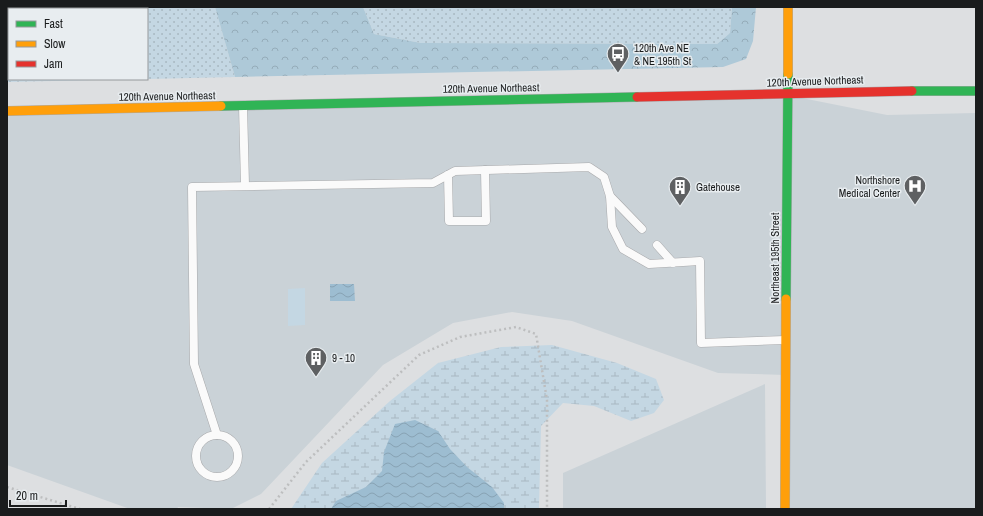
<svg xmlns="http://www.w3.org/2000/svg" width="983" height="516" viewBox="0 0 983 516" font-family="'Archivo Narrow',sans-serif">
<defs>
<pattern id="grass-dots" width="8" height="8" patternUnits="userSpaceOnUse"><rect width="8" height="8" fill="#c4d7e3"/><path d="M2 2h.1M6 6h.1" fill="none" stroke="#a8b8c2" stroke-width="1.8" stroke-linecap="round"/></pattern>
<pattern id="forest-crowns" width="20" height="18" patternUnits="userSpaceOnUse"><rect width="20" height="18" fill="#aec9d8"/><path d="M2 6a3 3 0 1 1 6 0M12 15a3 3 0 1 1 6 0" fill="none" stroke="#95acb9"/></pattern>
<pattern id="wetland-marsh" width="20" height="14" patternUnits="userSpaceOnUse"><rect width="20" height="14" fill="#c4d7e3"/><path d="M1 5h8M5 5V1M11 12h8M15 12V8" fill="none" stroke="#a8b8c2"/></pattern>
<pattern id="water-waves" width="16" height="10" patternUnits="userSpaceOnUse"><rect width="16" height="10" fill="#9dbdd1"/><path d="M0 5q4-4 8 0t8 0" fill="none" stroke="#87a2b3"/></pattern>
</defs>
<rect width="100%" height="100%" fill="#dddfe1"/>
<g fill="#cad2d7">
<path d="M 787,95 L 887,115 L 976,113 L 976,509 L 785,509 L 786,375 L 718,373 L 572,321 L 512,312 L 453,323 L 383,365 L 261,494 L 231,509 L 178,507 L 177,509 L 130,509 L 7,465 L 7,111 Z"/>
<path d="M 765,384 L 766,509 L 563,509 L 563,473 Z"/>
</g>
<g fill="url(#grass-dots)">
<path d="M 64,7 L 215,7 L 235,77 L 147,79 L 147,9 L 64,9 Z"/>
<path d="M 363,7 L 732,7 L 730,33 L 717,44 L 421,43 L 374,34 Z"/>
<path d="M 7,46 L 9,47 L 9,79 L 143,79 L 7,82 Z"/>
</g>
<g fill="url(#forest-crowns)">
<path d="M 7,7 L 64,7 L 64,9 L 9,9 L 9,47 L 7,46 Z"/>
<path d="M 215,7 L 363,7 L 374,34 L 421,43 L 717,44 L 730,33 L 732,7 L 756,7 L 753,41 L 746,59 L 723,67 L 235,77 Z"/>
</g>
<path fill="url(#wetland-marsh)" d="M 552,345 L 617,363 L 656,379 L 664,400 L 654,413 L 631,421 L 594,406 L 563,403 L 541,426 L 539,509 L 291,509 L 322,463 L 390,401 L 438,363 L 501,347 Z"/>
<path fill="#c4d7e3" d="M 305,288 L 305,325 L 288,326 L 288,289 Z"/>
<g fill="url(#water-waves)">
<path d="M 330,284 L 354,284 L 355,301 L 330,301 Z"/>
<path d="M 415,420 L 438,431 L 450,449 L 467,467 L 492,487 L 504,503 L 504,509 L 331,509 L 336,501 L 366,487 L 382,471 L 384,452 L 395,424 Z"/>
</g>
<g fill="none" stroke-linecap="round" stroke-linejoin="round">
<g stroke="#a8a9ab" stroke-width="9">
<g id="lane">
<path d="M 243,106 L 245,185"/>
<path d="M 448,175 L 449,221 L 486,221 L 485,170"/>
<path d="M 610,196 L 642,229"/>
<path d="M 657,245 L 673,263"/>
<circle cx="217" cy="456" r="21"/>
<path d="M 217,435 L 194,364 L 192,187 L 433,183 L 455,171 L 589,167 L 604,177 L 610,196 L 612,227 L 623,249 L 649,264 L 700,261 L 701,343 L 785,340"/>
</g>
</g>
<g stroke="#a8a9ab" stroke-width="10">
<g id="fast">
<path d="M 912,91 L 976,91"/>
<path d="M 221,106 L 637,97"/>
<path d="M 786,299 L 788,74"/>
</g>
</g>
<g stroke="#a8a9ab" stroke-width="10">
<g id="slow">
<path d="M 788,74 L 788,7"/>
<path d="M 7,111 L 221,106"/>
<path d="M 785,509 L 786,299"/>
</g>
</g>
<g stroke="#a8a9ab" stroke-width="10">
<path id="jam" d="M 637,97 L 912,91"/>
</g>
<g stroke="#bdbebf" stroke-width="2.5" stroke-dasharray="2 3" stroke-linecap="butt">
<path d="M 7,487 L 80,509"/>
<path d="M 269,509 L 306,462 L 419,355 L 460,337 L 516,327 L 536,334 L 547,400 L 547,509"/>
</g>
<use href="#lane" stroke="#fafafa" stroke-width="8"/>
<use href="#fast" stroke="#30b455" stroke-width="9"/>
<use href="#slow" stroke="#ff9f0a" stroke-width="9"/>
<use href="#jam" stroke="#e5322d" stroke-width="9"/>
</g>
<defs>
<g id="bus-pin" transform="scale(1.15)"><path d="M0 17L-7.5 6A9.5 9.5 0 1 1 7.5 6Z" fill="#5e6062" stroke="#e8edf0"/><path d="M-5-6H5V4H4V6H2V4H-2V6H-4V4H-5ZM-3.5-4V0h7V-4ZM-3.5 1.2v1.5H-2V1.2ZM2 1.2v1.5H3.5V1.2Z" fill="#fff"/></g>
<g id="hospital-pin" transform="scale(1.15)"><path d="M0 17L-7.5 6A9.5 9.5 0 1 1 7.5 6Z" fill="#5e6062" stroke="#e8edf0"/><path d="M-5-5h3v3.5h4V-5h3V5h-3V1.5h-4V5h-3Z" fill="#fff"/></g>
<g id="building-pin" transform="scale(1.15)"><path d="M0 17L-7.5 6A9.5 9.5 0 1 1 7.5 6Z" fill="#5e6062" stroke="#e8edf0"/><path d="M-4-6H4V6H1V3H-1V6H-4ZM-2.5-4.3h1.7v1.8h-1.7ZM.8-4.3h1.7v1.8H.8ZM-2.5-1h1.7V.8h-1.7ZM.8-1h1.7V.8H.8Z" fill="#fff"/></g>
</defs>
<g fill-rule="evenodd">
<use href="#bus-pin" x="618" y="54"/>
<use href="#hospital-pin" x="915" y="186"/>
<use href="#building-pin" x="680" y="187"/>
<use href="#building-pin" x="316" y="358"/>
</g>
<g text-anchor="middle" stroke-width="3" stroke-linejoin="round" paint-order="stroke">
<g font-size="11" fill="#1a1c1d" stroke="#e8edf0" text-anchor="start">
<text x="634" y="52">120th Ave NE<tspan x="634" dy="13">&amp; NE 195th St</tspan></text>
<text x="900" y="184" text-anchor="end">Northshore<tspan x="900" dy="13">Medical Center</tspan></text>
<text x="696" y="191">Gatehouse</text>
<text x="332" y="362">9 - 10</text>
</g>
<g font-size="11" fill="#1a1c1d" stroke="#e8edf0">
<text transform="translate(815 81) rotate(-2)" y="4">120th Avenue Northeast</text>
<text transform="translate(491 88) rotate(-1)" y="4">120th Avenue Northeast</text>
<text transform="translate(167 96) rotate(-1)" y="4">120th Avenue Northeast</text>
<text transform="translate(775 258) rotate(-90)" y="4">Northeast 195th Street</text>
</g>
</g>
<rect width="983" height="516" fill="none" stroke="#1a1c1d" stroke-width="16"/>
<rect x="8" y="8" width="140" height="72" fill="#e8edf0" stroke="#96999c"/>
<rect x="16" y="21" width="20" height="6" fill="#30b455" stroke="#96999c"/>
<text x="44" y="28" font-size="12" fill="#1a1c1d">Fast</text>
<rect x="16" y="41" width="20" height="6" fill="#ff9f0a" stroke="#96999c"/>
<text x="44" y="48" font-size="12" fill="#1a1c1d">Slow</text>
<rect x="16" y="61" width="20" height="6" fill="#e5322d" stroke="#96999c"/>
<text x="44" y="68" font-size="12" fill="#1a1c1d">Jam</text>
<path d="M10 500v6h56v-6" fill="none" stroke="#1a1c1d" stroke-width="2"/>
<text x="16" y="500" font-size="12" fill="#1a1c1d" stroke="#e8edf0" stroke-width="3" paint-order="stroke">20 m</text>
</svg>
